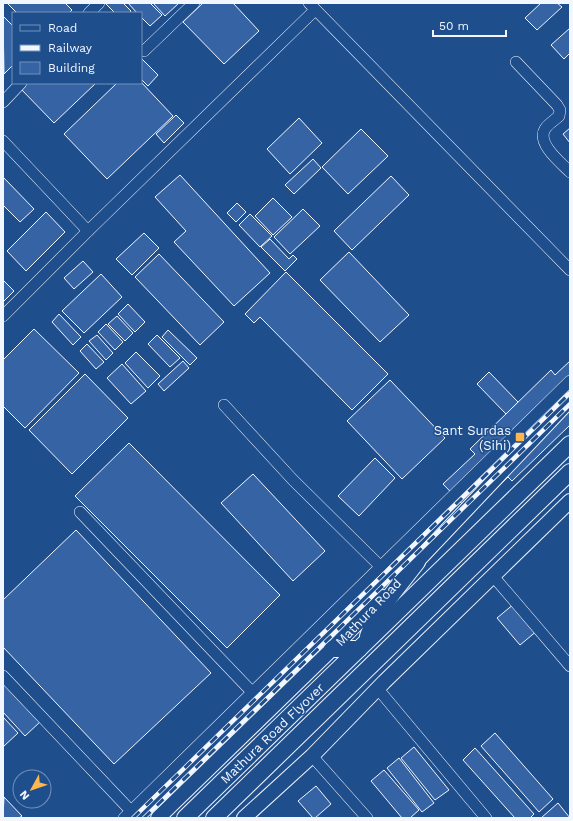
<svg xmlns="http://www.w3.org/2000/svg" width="573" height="821" viewBox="0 0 573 821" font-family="'Work Sans',sans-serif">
<rect width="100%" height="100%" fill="#1f4e8c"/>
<g fill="#3563a3" stroke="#f2f6ff">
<path d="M 7,3 L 65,3 L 72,10 L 69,13 L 17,13 Z"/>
<path d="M 108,3 L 123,3 L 131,11 L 129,13 L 115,13 L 106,4 Z"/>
<path d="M 128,3 L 150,3 L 162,15 L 150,26 L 141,17 L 141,13 L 137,13 Z"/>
<path d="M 153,3 L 179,3 L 165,16 Z"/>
<path d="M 203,3 L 233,3 L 259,31 L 224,64 L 183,22 Z"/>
<path d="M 541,3 L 557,3 L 562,7 L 537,30 L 525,18 Z"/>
<path d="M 3,16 L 13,26 L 13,65 L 4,74 Z"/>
<path d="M 570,28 L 570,53 L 564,59 L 551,45 Z"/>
<path d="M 141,58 L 158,75 L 148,86 L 141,79 Z"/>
<path d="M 141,82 L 173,116 L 107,179 L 64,134 L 117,83 Z"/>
<path d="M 24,83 L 96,83 L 54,123 L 19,87 Z"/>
<path d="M 176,115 L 184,123 L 164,143 L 156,134 Z"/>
<path d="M 299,118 L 322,143 L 290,174 L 267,149 Z"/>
<path d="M 570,128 L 570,143 L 563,134 Z"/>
<path d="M 361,129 L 388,156 L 348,194 L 322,167 Z"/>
<path d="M 313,159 L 321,168 L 294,194 L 285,185 Z"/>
<path d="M 180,175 L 270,273 L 234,306 L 174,242 L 186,231 L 155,197 Z"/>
<path d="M 391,176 L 409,195 L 352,250 L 334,231 Z"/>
<path d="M 3,177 L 34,209 L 20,222 L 3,205 Z"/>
<path d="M 273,198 L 292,217 L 273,235 L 255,216 Z"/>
<path d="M 237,203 L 246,212 L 236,222 L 227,213 Z"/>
<path d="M 303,209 L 320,226 L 290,254 L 274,237 Z"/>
<path d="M 46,212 L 65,232 L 26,271 L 7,251 Z"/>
<path d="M 250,214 L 272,236 L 260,247 L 239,225 Z"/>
<path d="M 144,233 L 159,248 L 132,275 L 116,259 Z"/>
<path d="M 270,239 L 289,259 L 293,255 L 297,259 L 285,271 L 261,247 Z"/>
<path d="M 349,252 L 409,315 L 380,342 L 320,280 Z"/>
<path d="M 159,254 L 224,322 L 200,345 L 135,277 Z"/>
<path d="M 83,261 L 93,272 L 74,289 L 64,278 Z"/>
<path d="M 286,272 L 388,374 L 352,410 L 260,317 L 254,323 L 245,314 Z"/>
<path d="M 101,274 L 122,297 L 84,333 L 62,311 Z"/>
<path d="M 3,280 L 14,291 L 3,302 Z"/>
<path d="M 128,304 L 145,322 L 135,332 L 118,314 Z"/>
<path d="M 59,314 L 81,337 L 73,345 L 52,322 Z"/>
<path d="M 117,316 L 133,333 L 125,341 L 108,324 Z"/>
<path d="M 106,324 L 123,342 L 115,350 L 98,332 Z"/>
<path d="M 34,329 L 79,373 L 25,428 L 3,406 L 3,360 Z"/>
<path d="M 168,330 L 197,358 L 190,365 L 162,337 Z"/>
<path d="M 97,335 L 113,353 L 106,360 L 89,341 Z"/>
<path d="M 157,335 L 180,358 L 170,367 L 148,344 Z"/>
<path d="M 87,344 L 104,362 L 96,369 L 80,351 Z"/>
<path d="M 136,352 L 160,376 L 148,388 L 125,363 Z"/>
<path d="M 183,361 L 189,368 L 164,391 L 158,384 Z"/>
<path d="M 570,361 L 570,425 L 512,481 L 508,477 L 471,513 L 443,484 L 475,454 L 470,449 L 551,370 L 555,375 Z"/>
<path d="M 122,364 L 146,391 L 131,404 L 107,378 Z"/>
<path d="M 489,372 L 518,402 L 506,414 L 477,384 Z"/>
<path d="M 85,374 L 128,418 L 72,474 L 29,430 Z"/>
<path d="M 390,380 L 445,438 L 402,479 L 347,421 Z"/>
<path d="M 129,443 L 280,595 L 227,648 L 75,496 Z"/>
<path d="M 375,458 L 395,478 L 359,516 L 338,496 Z"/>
<path d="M 253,474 L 325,551 L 293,581 L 221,503 Z"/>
<path d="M 76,530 L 211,673 L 114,764 L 3,647 L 3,600 Z"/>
<path d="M 515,603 L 538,630 L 520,645 L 497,618 Z"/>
<path d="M 3,680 L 41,721 L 25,736 L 3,712 Z"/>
<path d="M 3,717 L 18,733 L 3,747 Z"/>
<path d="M 495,733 L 553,799 L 539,812 L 481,746 Z"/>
<path d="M 414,747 L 449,790 L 435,800 L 401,758 Z"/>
<path d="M 475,748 L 534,814 L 530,818 L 515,818 L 463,760 Z"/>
<path d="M 399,758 L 434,803 L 422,812 L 387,768 Z"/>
<path d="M 384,770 L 419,810 L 410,818 L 402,818 L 371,781 Z"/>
<path d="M 316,786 L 331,804 L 315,818 L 313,818 L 298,801 Z"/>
<path d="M 4,797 L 22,816 L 19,818 L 3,818 Z"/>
<path d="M 558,803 L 570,818 L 541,818 Z"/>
</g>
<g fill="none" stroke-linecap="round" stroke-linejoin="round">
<g stroke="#f2f6ff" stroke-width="12">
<g id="minor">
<path d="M 309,3 L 570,270"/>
<path d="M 89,13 L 99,3"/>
<path d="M 144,51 L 194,3"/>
<path d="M 516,62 L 557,105 L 560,110 L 559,116 C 555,120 548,124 545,129 C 536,143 561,163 570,172"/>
<path d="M 3,102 L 21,83"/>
<path d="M 3,141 L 88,231"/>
<path d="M 3,316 L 88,231 L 315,10"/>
<path d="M 224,405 L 293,480 L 381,567"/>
<path d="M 80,512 L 252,692"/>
<path d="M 493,576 L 570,666"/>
<path d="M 3,676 L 131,811"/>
<path d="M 378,689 L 486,818"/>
<path d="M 312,756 L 367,818"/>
<path d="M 124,818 L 570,381"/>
</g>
</g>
<g stroke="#f2f6ff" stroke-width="16">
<g id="major">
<path d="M 410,569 L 570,400"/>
<path d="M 158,818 L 332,649 L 383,597"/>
<path d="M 244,818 L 312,756 L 384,682 L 570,501"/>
</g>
</g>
<g stroke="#f2f6ff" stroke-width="18">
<g id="highway">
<path d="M 368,636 L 378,612 L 417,562"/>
<path d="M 332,649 L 359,649"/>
<path d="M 185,818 L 570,444"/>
<path d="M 214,818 L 570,472"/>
</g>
</g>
<use href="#minor" stroke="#1f4e8c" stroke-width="11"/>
<use href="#major" stroke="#1f4e8c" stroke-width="14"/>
<use href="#highway" stroke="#1f4e8c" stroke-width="16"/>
<g stroke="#f2f6ff" stroke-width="4.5">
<g id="rail">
<path d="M 133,818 L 570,393"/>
<path d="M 144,818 L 570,404"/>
</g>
</g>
<use href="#rail" stroke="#1f4e8c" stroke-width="3" stroke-dasharray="9" stroke-linecap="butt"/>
</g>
<rect fill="#ffb74d" stroke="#1f4e8c" stroke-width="1.5" x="515" y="432" width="10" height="10" rx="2"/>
<g text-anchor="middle" stroke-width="3" stroke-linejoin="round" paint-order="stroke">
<g font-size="13" fill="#f2f6ff" stroke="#1f4e8c" text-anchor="end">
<text x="511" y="435">Sant Surdas<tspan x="511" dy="15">(Sihi)</tspan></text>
</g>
<g font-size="13" fill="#f2f6ff" stroke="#1f4e8c">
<text transform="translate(368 612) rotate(-46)" y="5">Mathura Road</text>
<text transform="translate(272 733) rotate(-44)" y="5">Mathura Road Flyover</text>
</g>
</g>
<rect width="573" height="821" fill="none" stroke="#f2f6ff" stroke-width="8"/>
<rect x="12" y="12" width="130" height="72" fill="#1f4e8c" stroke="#7391ba"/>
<rect x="20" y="25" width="20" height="6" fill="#1f4e8c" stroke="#7391ba"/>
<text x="48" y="32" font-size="12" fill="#f2f6ff">Road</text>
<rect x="20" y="45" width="20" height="6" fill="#f2f6ff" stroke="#7391ba"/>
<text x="48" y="52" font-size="12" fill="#f2f6ff">Railway</text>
<rect x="20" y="62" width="20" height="12" fill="#3563a3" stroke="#7391ba"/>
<text x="48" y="72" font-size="12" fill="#f2f6ff">Building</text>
<g transform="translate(32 789) rotate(230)"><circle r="19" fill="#1f4e8c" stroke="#7391ba"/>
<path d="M0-3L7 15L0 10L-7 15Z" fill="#ffb74d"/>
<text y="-6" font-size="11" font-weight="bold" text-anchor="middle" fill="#f2f6ff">N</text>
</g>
<path d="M433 30v6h73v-6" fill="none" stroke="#f2f6ff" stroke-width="2"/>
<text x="439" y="30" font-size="12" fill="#f2f6ff" stroke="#1f4e8c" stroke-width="3" paint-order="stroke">50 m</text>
</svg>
